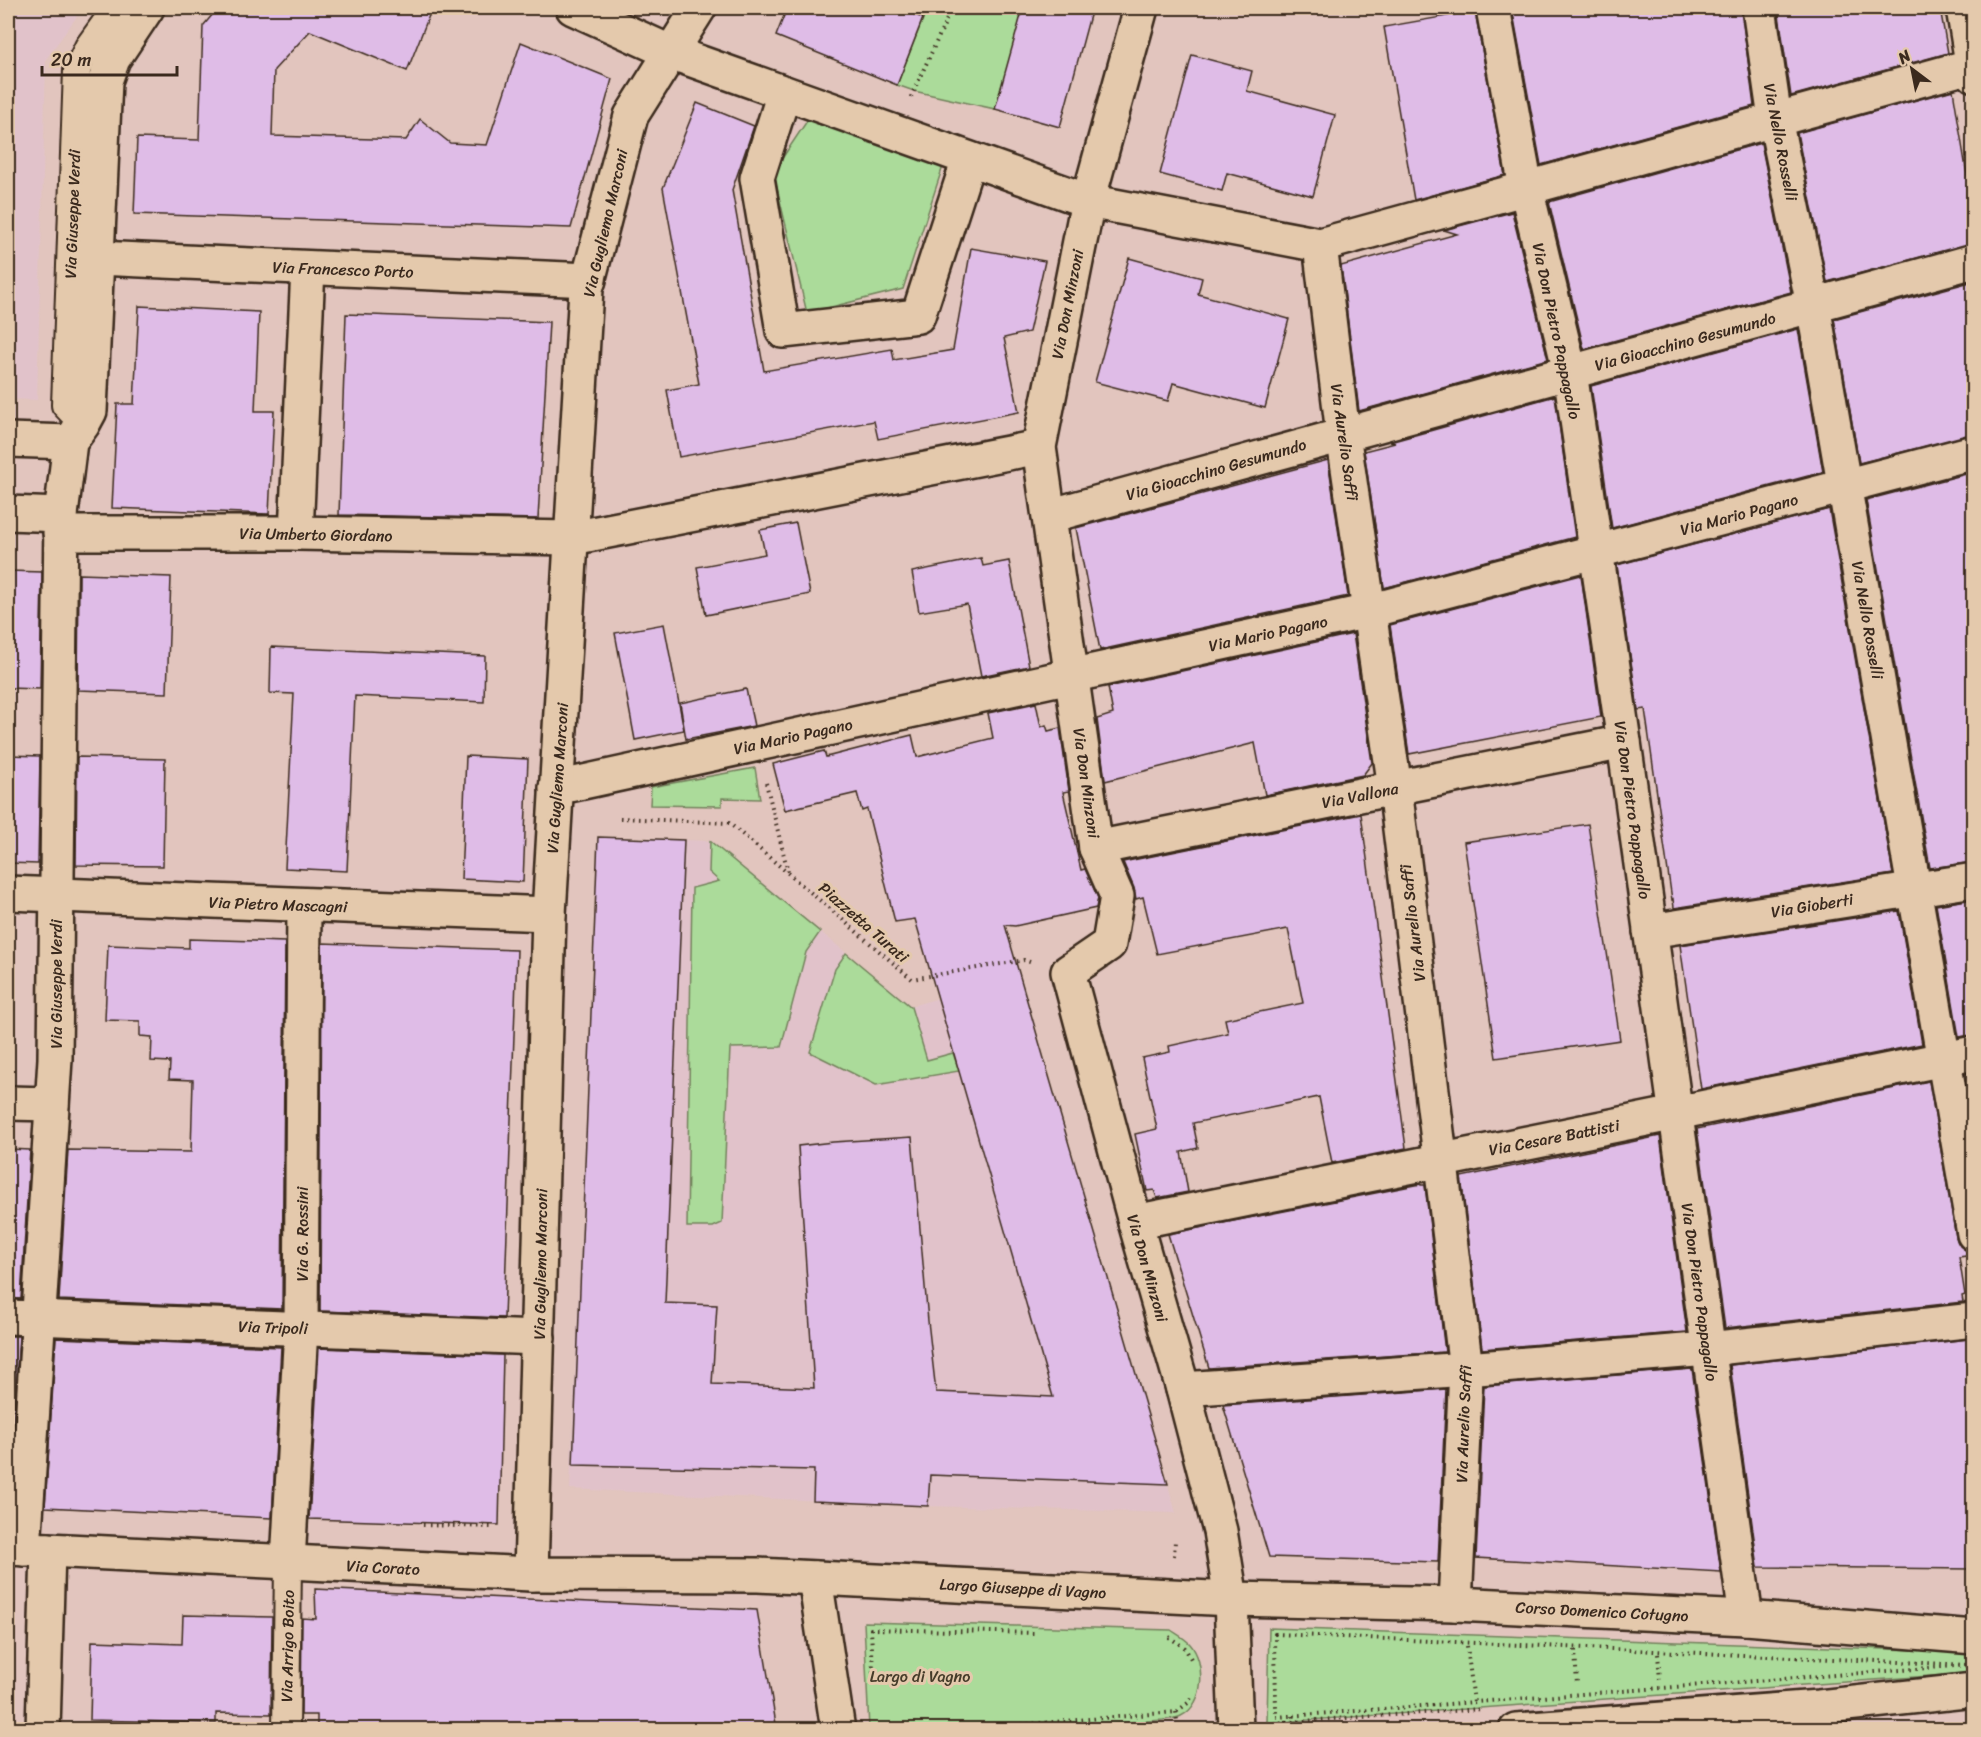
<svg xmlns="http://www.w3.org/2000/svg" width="1981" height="1737" viewBox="0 0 1981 1737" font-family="Sriracha,sans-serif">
<rect width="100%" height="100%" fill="#e2c5be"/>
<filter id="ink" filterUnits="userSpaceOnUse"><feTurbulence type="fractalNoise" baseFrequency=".0167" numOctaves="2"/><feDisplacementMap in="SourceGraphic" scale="12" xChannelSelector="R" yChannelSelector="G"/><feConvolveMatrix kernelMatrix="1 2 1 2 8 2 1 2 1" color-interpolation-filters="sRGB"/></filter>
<g filter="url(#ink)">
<g fill="#e1c2ca">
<path d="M 8,8 L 83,8 L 46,59 L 37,400 L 8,399 Z"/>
<path d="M 598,837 L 710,841 L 911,1006 L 1020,975 L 1176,1513 L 928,1506 L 570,1489 Z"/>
</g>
<g fill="#abdb9a" stroke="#73825c" stroke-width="1.5">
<path d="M 896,8 L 1026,8 L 995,109 L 914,91 L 897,85 L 923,19 Z"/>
<path d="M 809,118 L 944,163 L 903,289 L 807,313 L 773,172 Z"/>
<path d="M 755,768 L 760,799 L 722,798 L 722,806 L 650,805 L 651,787 Z"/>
<path d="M 710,841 L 820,932 L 806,952 L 781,1047 L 730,1048 L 722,1223 L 713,1227 L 687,1227 L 692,888 L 719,881 L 709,872 Z"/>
<path d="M 846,953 L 911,1007 L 927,1060 L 953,1053 L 959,1071 L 876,1085 L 810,1052 L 835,969 Z"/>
<path d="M 864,1622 L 1171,1630 C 1177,1634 1186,1639 1190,1644 C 1206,1662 1205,1705 1181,1716 C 1176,1719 1168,1719 1163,1720 L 1035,1730 L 869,1729 Z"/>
<path d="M 1269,1628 L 1973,1652 L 1973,1673 L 1267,1723 Z"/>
</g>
<g fill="#dfbce7" stroke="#3b2a1e" stroke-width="1.5">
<path d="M 218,8 L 432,8 L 407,71 L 310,31 L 274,70 L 272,136 L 406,140 L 420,119 L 450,143 L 487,145 L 521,42 L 612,79 L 571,228 L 134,214 L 137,138 L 199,140 L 203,26 Z"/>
<path d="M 787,8 L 896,8 L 923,18 L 897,85 L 776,36 Z"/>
<path d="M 1023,8 L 1092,8 L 1060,127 L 995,109 Z"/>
<path d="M 1512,8 L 1741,8 L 1754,106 L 1541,165 Z"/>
<path d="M 1778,8 L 1940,8 L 1948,53 L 1791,96 Z"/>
<path d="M 1475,11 L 1505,175 L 1414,200 L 1384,27 Z"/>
<path d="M 1192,55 L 1252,71 L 1247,91 L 1335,115 L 1313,196 L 1227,173 L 1222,191 L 1160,174 Z"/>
<path d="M 1953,90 L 1974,217 L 1974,243 L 1827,282 L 1797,133 Z"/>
<path d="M 697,103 L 754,126 L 732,190 L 764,371 L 892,349 L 894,360 L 953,350 L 971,248 L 1045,261 L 1029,332 L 1004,338 L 1019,412 L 878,439 L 874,421 L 679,457 L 667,390 L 699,384 L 663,188 Z"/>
<path d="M 1761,143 L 1791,292 L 1584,349 L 1549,202 Z"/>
<path d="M 1512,212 L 1548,359 L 1359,411 L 1341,266 L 1457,234 L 1444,230 Z"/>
<path d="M 1129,258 L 1202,278 L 1198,294 L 1289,319 L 1265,408 L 1173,383 L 1168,401 L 1095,382 Z"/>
<path d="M 1974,281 L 1974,434 L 1859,463 L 1834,319 Z"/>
<path d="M 139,306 L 259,312 L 255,411 L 274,411 L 269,514 L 112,508 L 117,404 L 134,404 Z"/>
<path d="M 346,314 L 549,322 L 538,519 L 339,515 Z"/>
<path d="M 1798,329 L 1823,472 L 1612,528 L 1591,386 Z"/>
<path d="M 1555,396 L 1575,537 L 1384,588 L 1364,451 L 1395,443 L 1390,442 Z"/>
<path d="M 1328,460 L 1348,596 L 1100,650 L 1076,528 Z"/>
<path d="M 1974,472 L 1974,862 L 1930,868 L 1866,500 Z"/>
<path d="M 1829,509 L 1893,874 L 1674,908 L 1673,899 L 1672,900 L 1645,709 L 1638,710 L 1617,565 Z"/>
<path d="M 796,523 L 810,594 L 706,615 L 697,567 L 765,554 L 760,530 Z"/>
<path d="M 981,558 L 983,566 L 1009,561 L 1029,666 L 981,676 L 967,604 L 919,612 L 912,572 Z"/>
<path d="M 8,571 L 42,572 L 40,689 L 8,688 Z"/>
<path d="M 79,574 L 171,577 L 167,693 L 78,690 Z"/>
<path d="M 1581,575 L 1601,717 L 1409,754 L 1390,625 Z"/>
<path d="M 664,624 L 684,730 L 635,740 L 615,633 Z"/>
<path d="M 1353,634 L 1372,763 L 1363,775 L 1265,795 L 1255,743 L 1105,781 L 1097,719 L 1113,714 L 1108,687 Z"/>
<path d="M 271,647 L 485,656 L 484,702 L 355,696 L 347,871 L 285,868 L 294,694 L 270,693 Z"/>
<path d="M 746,689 L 754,726 L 686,739 L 680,703 Z"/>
<path d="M 1036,703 L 1041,727 L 1046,725 L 1048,731 L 1060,728 L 1069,791 L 1063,792 L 1081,870 L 1085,869 L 1098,898 L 1096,908 L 1015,926 L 1005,925 L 1168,1484 L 930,1475 L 928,1506 L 813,1501 L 814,1470 L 573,1465 L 598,837 L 684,840 L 665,1303 L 717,1305 L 712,1384 L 814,1388 L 798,1146 L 833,1142 L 912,1137 L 928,1321 L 936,1392 L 1053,1397 L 915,919 L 895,922 L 867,809 L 862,811 L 857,793 L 785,810 L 773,764 L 824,751 L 826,757 L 912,735 L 917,757 L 993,738 L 988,713 Z"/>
<path d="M 8,755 L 40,756 L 38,864 L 8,863 Z"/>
<path d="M 466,756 L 528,759 L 523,882 L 461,879 Z"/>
<path d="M 77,757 L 165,759 L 163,866 L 76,865 Z"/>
<path d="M 1361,814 L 1406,1148 L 1332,1163 L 1319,1097 L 1193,1123 L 1198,1148 L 1181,1152 L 1188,1192 L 1157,1198 L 1154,1190 L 1147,1191 L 1135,1134 L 1157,1129 L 1142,1058 L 1170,1052 L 1169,1046 L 1228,1033 L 1225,1019 L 1303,1003 L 1288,929 L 1157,954 L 1143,897 L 1136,899 L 1134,888 L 1123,862 Z"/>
<path d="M 1588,824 L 1620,1040 L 1496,1058 L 1464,842 Z"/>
<path d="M 1974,899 L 1974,1035 L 1959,1037 L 1936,905 Z"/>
<path d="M 1899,911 L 1922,1044 L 1701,1089 L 1680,945 Z"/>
<path d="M 189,939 L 285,942 L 282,1309 L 59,1300 L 68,1150 L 191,1152 L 193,1080 L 169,1079 L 170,1062 L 151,1061 L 152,1037 L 140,1036 L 140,1021 L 105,1020 L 108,945 L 189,948 Z"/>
<path d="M 322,943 L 517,950 L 504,1318 L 320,1311 Z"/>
<path d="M 1974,1072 L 1974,1121 L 1965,1074 Z"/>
<path d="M 1929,1081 L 1956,1237 L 1960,1246 L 1967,1251 L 1974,1252 L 1974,1255 L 1959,1257 L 1965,1295 L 1962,1296 L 1963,1302 L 1725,1328 L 1697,1129 Z"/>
<path d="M 1660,1136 L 1687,1332 L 1482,1349 L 1461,1177 Z"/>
<path d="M 8,1149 L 30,1150 L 21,1299 L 8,1298 Z"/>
<path d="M 1421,1184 L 1421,1185 L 1425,1185 L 1445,1352 L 1209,1368 L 1168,1234 Z"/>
<path d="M 8,1336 L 19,1336 L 8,1505 Z"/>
<path d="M 56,1338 L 281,1347 L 272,1518 L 45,1507 Z"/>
<path d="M 1968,1339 L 1974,1374 L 1974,1569 L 1758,1567 L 1730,1365 Z"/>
<path d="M 319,1348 L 503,1355 L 499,1525 L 309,1519 Z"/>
<path d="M 1692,1369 L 1721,1572 L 1476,1558 L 1484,1386 Z"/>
<path d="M 1446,1389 L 1438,1562 L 1269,1557 L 1223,1405 Z"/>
<path d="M 315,1589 L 757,1610 L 777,1730 L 317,1730 L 317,1715 L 301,1715 L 302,1618 L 316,1619 Z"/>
<path d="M 183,1615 L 272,1617 L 271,1714 L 216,1713 L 216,1723 L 90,1720 L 92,1641 L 182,1644 Z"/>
</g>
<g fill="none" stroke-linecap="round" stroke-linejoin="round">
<g stroke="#3b2a1e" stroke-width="30">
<g id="lane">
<path d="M 83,424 L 65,405 L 77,70 L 88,47 L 116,8"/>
<path d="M 286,1730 L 288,1562"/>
</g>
</g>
<g stroke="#3b2a1e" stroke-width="38">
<g id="street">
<path d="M 573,8 L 670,52 L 1088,201 L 1320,245 L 1974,65"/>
<path d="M 1493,8 L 1526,188 L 1570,372 L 1624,742 L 1746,1618"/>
<path d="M 1759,8 L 1775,119 L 1813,305 L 1974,1234"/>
<path d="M 1963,8 L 1974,75"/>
<path d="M 784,93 L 757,178 L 783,331 L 918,316 L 969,159"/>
<path d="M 1320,245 L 1343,434 L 1395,788 L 1466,1369 L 1455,1604"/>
<path d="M 97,258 L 589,280"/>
<path d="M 8,440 L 70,442"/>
<path d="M 8,513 L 61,515"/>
<path d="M 1049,516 L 1974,261"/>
<path d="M 60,533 L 296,533 L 572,538 L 1039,447"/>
<path d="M 296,533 L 308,268"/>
<path d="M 556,788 L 1369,611 L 1974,452"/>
<path d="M 1096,848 L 1624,742"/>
<path d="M 8,893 L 549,914"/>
<path d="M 1650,931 L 1974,880"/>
<path d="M 8,1103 L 52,1104"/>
<path d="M 1135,1222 L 1974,1053"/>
<path d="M 8,1317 L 538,1338"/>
<path d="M 1183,1389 L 1466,1369 L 1708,1349 L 1974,1320"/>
<path d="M 24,1549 L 55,1059 L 61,515 L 70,442 L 83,424 L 90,411 L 105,81 L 113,59 L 147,8"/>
<path d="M 288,1562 L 301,1328 L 304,905"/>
<path d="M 1231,1599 L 1236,1730"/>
<path d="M 43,1730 L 48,1550"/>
</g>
</g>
<g stroke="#3b2a1e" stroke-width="38">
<g id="secondary">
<path d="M 1141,8 L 1088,201 L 1039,447 L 1096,848 L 1117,896 L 1109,944 L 1068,972 L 1135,1222 L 1183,1389 L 1220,1531 L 1231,1599"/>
<path d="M 8,1548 L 531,1574 L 758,1575 L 1231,1599 L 1455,1604 L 1746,1618 L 1974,1637"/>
<path d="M 531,1574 L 549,914 L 586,289 L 631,116 L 699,8"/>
<path d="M 815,1578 L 838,1730"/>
<path d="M 1516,1730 L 1819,1707 L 1974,1690"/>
</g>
</g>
<g stroke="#3b2a1e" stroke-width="4" stroke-dasharray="1.5 4.5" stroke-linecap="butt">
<path d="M 911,97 L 952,8"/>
<path d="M 766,783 L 788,872"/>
<path d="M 620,818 L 729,823 L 912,979 L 1024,960 L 1030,962"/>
<path d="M 423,1525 L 493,1527"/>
<path d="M 1174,1556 L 1175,1541"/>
<path d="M 1275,1634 L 1968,1665 L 1276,1717 Z"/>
<path d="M 1169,1637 L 1185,1648 L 1191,1659"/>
<path d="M 1467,1646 L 1474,1702"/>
<path d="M 1575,1650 L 1577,1685"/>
<path d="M 1658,1654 L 1660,1680"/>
<path d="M 873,1672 L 871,1629 L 1036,1633"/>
<path d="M 1176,1712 L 1178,1730"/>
<path d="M 1293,1716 L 1294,1730"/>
<path d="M 1274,1723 L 1482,1709"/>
<path d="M 793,1730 L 793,1721"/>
<path d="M 956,1730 L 1176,1712 L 1188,1703 L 1193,1694"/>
<path d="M 1184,1730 L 1195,1729"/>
</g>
<use href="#lane" stroke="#e4c9ac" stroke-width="26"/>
<use href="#street" stroke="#e4c9ac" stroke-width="33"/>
<use href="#secondary" stroke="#e4c9ac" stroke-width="33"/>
</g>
</g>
<g text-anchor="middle" stroke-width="6" stroke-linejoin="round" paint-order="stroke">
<g font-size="16" fill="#3b2a1e" stroke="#e4c9ac">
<text transform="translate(1781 142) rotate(79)" y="6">Via Nello Rosselli</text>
<text transform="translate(72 214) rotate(-88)" y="6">Via Giuseppe Verdi</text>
<text transform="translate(605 223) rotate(-77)" y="6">Via Gugliemo Marconi</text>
<text transform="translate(343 269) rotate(2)" y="6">Via Francesco Porto</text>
<text transform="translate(1067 304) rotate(-79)" y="6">Via Don Minzoni</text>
<text transform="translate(1557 331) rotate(78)" y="6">Via Don Pietro Pappagallo</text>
<text transform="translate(1685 341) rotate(-15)" y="6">Via Gioacchino Gesumundo</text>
<text transform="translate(1345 442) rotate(82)" y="6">Via Aurelio Saffi</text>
<text transform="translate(1216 469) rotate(-16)" y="6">Via Gioacchino Gesumundo</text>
<text transform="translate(1739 514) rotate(-15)" y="6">Via Mario Pagano</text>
<text transform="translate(316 534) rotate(1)" y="6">Via Umberto Giordano</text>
<text transform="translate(1868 620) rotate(80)" y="6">Via Nello Rosselli</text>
<text transform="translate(1268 633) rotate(-12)" y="6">Via Mario Pagano</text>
<text transform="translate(793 736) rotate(-12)" y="6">Via Mario Pagano</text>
<text transform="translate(557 778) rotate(-86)" y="6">Via Gugliemo Marconi</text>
<text transform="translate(1087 783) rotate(82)" y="6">Via Don Minzoni</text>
<text transform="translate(1360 795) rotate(-11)" y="6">Via Vallona</text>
<text transform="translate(1633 810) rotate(82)" y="6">Via Don Pietro Pappagallo</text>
<text transform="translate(278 904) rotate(2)" y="6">Via Pietro Mascagni</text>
<text transform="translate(1812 905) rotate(-9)" y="6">Via Gioberti</text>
<text transform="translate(864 922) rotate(41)" y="6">Piazzetta Turati</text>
<text transform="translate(1412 923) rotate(-97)" y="6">Via Aurelio Saffi</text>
<text transform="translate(56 984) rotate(-90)" y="6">Via Giuseppe Verdi</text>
<text transform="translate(1554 1137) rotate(-11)" y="6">Via Cesare Battisti</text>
<text transform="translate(302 1234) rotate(-90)" y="6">Via G. Rossini</text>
<text transform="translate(540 1264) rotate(-89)" y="6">Via Gugliemo Marconi</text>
<text transform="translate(1148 1268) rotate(74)" y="6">Via Don Minzoni</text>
<text transform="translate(1700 1292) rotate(82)" y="6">Via Don Pietro Pappagallo</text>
<text transform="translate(273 1327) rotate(2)" y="6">Via Tripoli</text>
<text transform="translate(1463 1424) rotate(-88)" y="6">Via Aurelio Saffi</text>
<text transform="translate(383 1567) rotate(3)" y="6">Via Corato</text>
<text transform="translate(1023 1588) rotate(3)" y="6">Largo Giuseppe di Vagno</text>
<text transform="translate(1602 1611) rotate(3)" y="6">Corso Domenico Cotugno</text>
<text transform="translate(287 1646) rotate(-89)" y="6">Via Arrigo Boito</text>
</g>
<g font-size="16" fill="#463c2a" stroke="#e4c9ac">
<text x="920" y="1682">Largo di Vagno</text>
</g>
</g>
<rect width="1981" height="1737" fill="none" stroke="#e4c9ac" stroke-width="30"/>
<rect x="15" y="15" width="1951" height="1707" fill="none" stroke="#3b2a1e" stroke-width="2" filter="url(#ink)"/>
<g transform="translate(1912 69) rotate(328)" stroke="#e4c9ac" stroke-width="4.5" paint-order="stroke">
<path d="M0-4.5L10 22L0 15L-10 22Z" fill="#3b2a1e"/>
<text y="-9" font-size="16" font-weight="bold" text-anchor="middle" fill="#3b2a1e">N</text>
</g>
<path d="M42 66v9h135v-9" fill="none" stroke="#3b2a1e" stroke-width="3"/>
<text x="51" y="66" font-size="18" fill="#3b2a1e" stroke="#e4c9ac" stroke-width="4.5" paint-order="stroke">20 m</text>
</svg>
